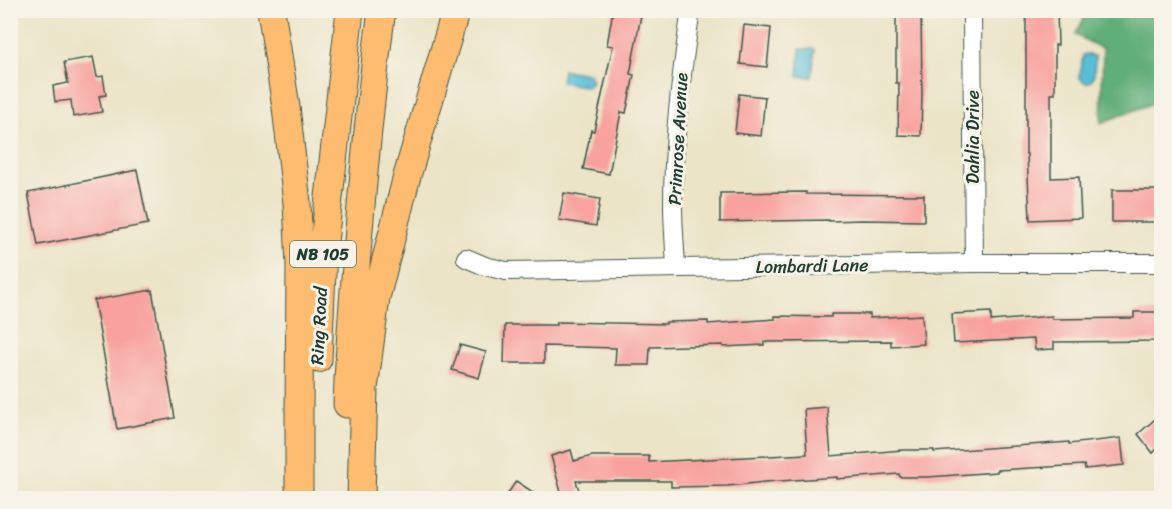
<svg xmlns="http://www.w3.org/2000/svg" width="1172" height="509" viewBox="0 0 1172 509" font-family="Sriracha,sans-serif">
<rect width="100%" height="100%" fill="#f7f3e8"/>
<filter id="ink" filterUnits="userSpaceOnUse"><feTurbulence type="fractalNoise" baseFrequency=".0167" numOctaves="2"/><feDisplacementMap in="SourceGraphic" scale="12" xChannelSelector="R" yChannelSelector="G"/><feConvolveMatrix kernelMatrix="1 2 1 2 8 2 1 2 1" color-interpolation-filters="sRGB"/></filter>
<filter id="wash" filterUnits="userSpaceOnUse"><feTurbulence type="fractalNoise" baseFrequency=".008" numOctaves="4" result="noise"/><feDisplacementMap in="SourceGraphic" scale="24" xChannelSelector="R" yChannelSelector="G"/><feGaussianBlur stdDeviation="1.35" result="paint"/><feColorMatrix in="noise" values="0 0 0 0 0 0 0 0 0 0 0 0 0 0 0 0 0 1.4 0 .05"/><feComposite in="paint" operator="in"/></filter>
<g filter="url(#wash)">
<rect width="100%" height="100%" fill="#ebe4c7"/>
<path fill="#60ae78" stroke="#407656" stroke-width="1.5" d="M 1088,11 L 1161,11 L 1161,100 L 1101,123 L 1103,49 L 1075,35 Z"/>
<g fill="#59bdd7" stroke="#3c7d86" stroke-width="1.5">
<path d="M 800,49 L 815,49 L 812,77 L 798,76 Z"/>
<path d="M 1085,54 L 1095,56 L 1094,76 L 1091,81 L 1087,83 L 1082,81 L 1079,75 L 1081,70 L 1083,55 Z"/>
<path d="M 563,70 L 590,74 L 589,78 L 592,79 L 591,83 L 589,83 L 588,87 L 561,82 Z"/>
</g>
<g id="blocks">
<g fill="#f8a19e">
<path d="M 613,10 L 642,10 L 630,74 L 634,75 L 626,113 L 621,112 L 609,174 L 583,169 L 591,130 L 594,131 L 613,46 L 607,45 Z"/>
<path d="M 896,10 L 921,10 L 922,94 L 921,136 L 898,135 L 899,83 L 896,83 Z"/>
<path d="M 1026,10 L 1057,10 L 1058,45 L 1055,45 L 1055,94 L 1051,94 L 1051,178 L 1079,177 L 1081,218 L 1030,220 L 1027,154 L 1026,154 Z"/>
<path d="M 744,25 L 771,28 L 767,67 L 740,64 Z"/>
<path d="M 93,57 L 97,77 L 103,76 L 106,95 L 99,96 L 102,112 L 73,117 L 71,100 L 55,102 L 53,86 L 68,83 L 64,62 Z"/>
<path d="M 739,94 L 765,97 L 761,136 L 735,133 Z"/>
<path d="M 137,170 L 148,224 L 38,245 L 28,193 Z"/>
<rect x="1112" y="190" width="47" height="32"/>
<path d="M 806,192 L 806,194 L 924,195 L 924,221 L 863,220 L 829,221 L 829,220 L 720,222 L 720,193 Z"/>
<path d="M 564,193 L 600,199 L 596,226 L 559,220 Z"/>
<path d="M 152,290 L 175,418 L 117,429 L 94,300 Z"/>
<path d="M 991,312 L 991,321 L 1052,316 L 1052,319 L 1134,318 L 1134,312 L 1161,312 L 1161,341 L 1054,342 L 1054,349 L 1035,350 L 1034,339 L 954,343 L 952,314 Z"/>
<path d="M 831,314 L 870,314 L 870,318 L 922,315 L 924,344 L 891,346 L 891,341 L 764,342 L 764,345 L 723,347 L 723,345 L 650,347 L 649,365 L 615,365 L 616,348 L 544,346 L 544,363 L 504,363 L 505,325 L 557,325 L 557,322 L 666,324 L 666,322 L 708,321 L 708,324 L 775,319 L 775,316 L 831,317 Z"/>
<path d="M 460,345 L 486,352 L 479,378 L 452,370 Z"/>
<path d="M 827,407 L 831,456 L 903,450 L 934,450 L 934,452 L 1069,442 L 1069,444 L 1121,438 L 1124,465 L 1085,469 L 1084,465 L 997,470 L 997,472 L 928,477 L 900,477 L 899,474 L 837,479 L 837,477 L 765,482 L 728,486 L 671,487 L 671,481 L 576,481 L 580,493 L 569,496 L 562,496 L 551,456 L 571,450 L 574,461 L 592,456 L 649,456 L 649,462 L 807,454 L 804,409 Z"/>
<path d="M 1161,414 L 1161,445 L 1153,453 L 1138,434 Z"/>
<path d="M 516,481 L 542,498 L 505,498 Z"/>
</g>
</g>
</g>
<g filter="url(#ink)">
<use href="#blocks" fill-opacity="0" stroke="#3e564a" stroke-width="1.5"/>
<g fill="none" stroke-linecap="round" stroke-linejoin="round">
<g stroke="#3e564a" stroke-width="20">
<g id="minor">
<path d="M 972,10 L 974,263"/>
<path d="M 466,258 L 485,266 L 506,271 L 974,263 L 1162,263"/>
<path d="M 676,268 C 675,247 673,225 673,204 C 673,139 681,74 691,10"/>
</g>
</g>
<g stroke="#3e564a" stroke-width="29">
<g id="highway">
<path d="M 271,10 L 286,107 L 297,203 L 300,265 L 299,412 L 299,498"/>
<path d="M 318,359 L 323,251 L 350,10"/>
<path d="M 347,404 C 349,346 354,288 359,230 C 365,157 372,83 382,10"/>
<path d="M 361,498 L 364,389 L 376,298 L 407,176 L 456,10"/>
</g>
</g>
<use href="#minor" stroke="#fff" stroke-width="18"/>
<use href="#highway" stroke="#fdbc6f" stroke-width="27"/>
</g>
</g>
<g text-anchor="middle" stroke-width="6" stroke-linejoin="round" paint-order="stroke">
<rect fill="#f7f3e8" stroke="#60746a" stroke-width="1.5" x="290" y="241" width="66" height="26" rx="4.5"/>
<g font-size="16" font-weight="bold" fill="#1f3d34">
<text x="323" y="260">NB 105</text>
</g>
<g font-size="18" fill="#1f3d34" stroke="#f7f3e8">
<text transform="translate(973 137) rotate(-90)" y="6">Dahlia Drive</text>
<text transform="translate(678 139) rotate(-87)" y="6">Primrose Avenue</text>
<text transform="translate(812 266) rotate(-1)" y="6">Lombardi Lane</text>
<text transform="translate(319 326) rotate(-87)" y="6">Ring Road</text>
</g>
</g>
<rect width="1172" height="509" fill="none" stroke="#f7f3e8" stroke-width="36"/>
</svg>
